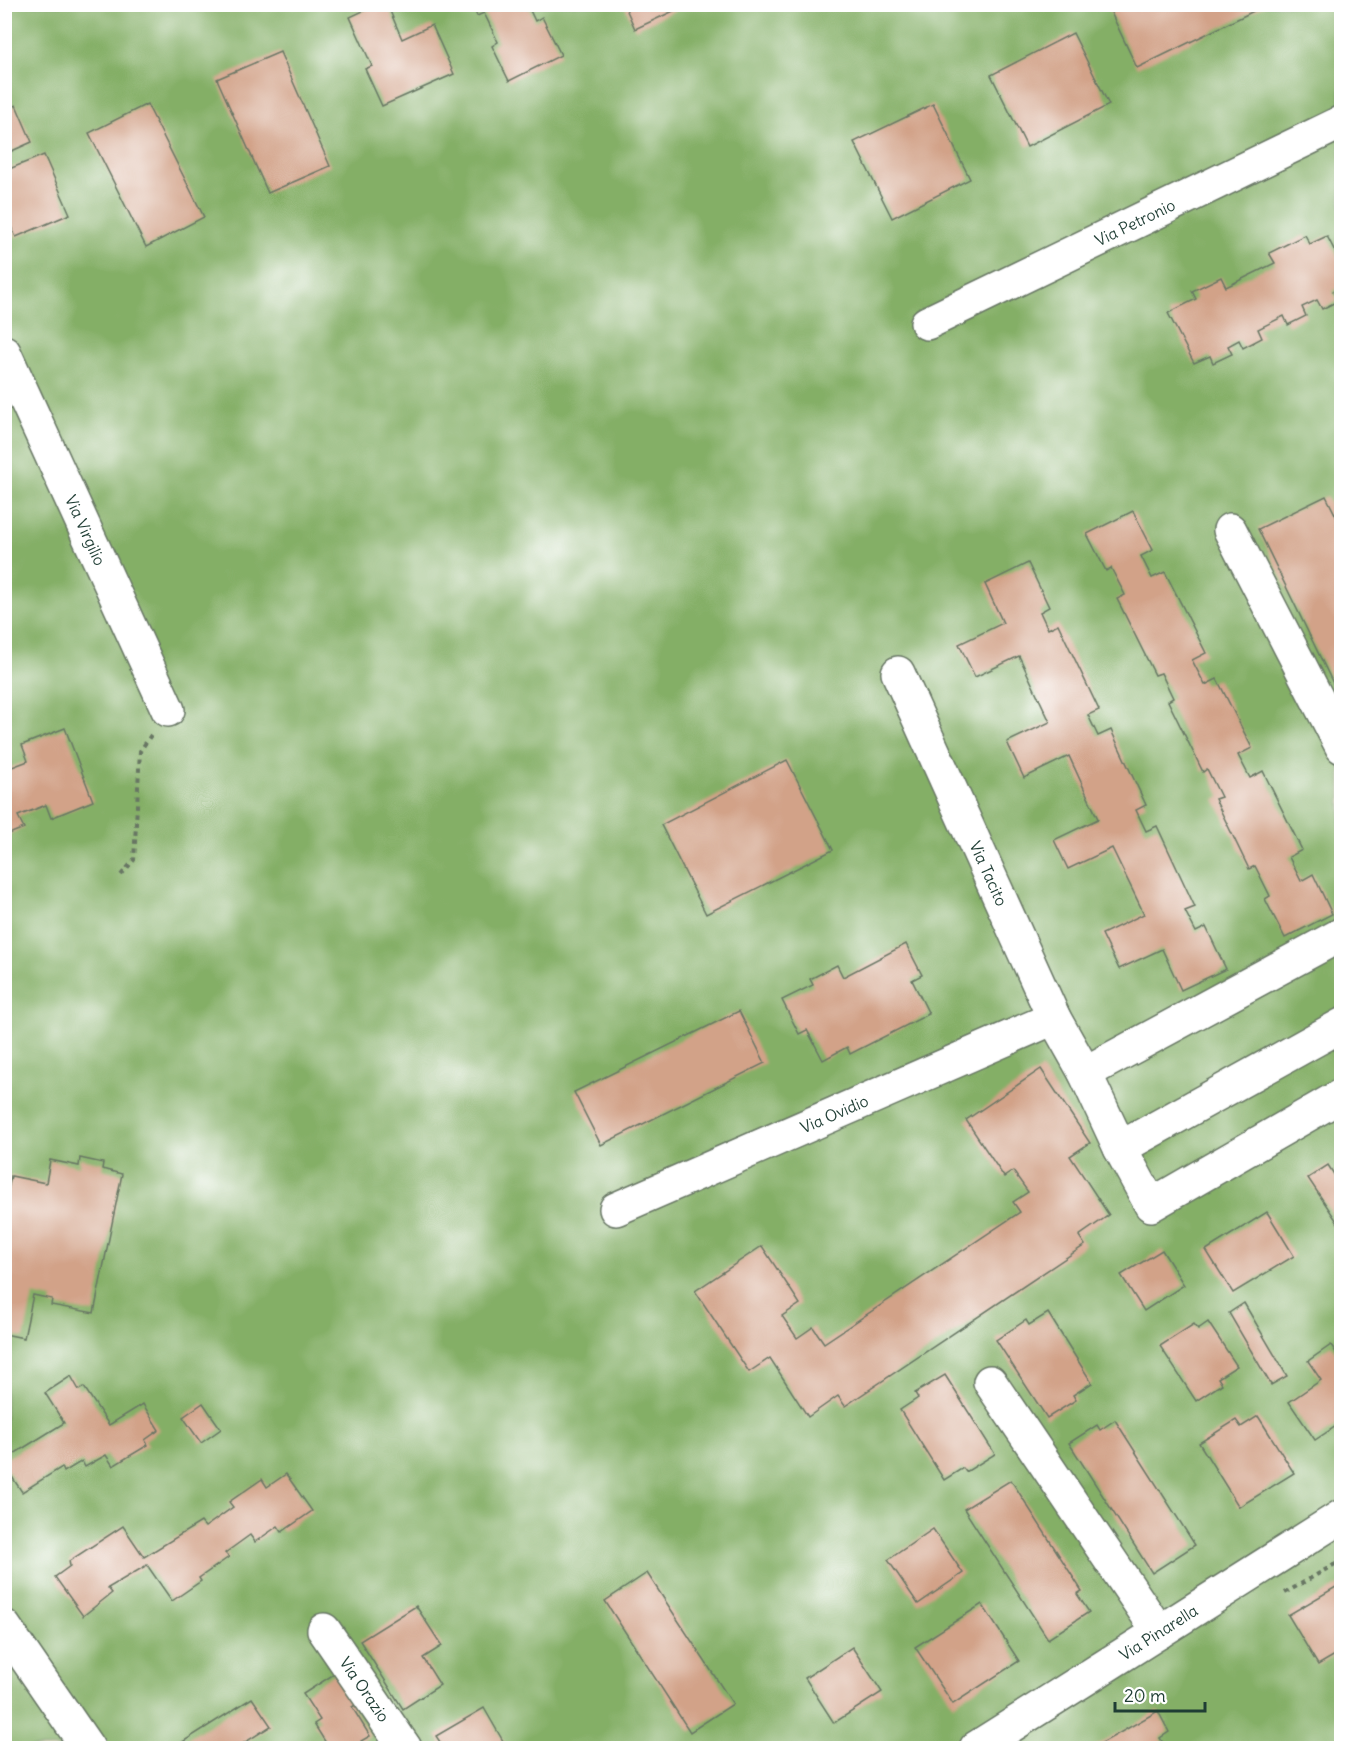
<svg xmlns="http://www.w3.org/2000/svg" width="1346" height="1753" viewBox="0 0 1346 1753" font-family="Delius,sans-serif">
<rect width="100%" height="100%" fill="#fff"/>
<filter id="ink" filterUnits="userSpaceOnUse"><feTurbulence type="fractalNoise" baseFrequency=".0167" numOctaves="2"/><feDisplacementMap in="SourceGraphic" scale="12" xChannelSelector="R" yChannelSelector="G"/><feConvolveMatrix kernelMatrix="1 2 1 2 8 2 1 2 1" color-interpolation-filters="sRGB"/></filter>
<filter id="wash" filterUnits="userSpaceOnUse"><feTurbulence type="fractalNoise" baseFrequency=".008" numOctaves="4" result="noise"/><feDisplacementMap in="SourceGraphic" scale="24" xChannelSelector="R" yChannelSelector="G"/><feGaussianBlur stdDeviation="1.35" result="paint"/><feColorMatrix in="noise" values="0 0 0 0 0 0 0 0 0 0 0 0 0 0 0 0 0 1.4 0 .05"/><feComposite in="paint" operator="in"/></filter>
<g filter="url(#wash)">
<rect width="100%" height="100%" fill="#eedfbe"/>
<rect fill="#84af66" stroke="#52764d" stroke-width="1.5" x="5" y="5" width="1336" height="1743"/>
<g id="blocks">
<g fill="#d2a288">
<path d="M 378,4 L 387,4 L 402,39 L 432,25 L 454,74 L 382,106 L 365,69 L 372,66 L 350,17 Z"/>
<path d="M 471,4 L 527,4 L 535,21 L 542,17 L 561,55 L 509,81 L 492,46 L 498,42 L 484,13 L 477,16 Z"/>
<path d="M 624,4 L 681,4 L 682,7 L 635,29 Z"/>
<path d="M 1107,4 L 1268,4 L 1137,68 Z"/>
<path d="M 1073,33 L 1109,105 L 1027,147 L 991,75 Z"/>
<path d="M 280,52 L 330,166 L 268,193 L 217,79 Z"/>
<path d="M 147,104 L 204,217 L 146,247 L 89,133 Z"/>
<path d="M 933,104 L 970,179 L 892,218 L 854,142 Z"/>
<path d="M 16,105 L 32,142 L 5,154 L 5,110 Z"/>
<path d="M 44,155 L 70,214 L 16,237 L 4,212 L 4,171 Z"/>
<path d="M 1305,235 L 1310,244 L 1327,236 L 1342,265 L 1342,287 L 1333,291 L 1338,301 L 1322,309 L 1317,300 L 1302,307 L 1306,316 L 1288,325 L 1284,316 L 1258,329 L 1262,338 L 1243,348 L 1239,340 L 1228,346 L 1232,354 L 1213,363 L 1210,356 L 1194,363 L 1168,313 L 1196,299 L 1192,291 L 1221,277 L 1226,287 L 1275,263 L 1269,253 Z"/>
<path d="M 1326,496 L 1342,528 L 1342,702 L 1258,529 Z"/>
<path d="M 1133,511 L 1153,550 L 1141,556 L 1152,578 L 1165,572 L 1206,653 L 1192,660 L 1205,685 L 1217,679 L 1252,748 L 1238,755 L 1250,778 L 1263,771 L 1302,850 L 1289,857 L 1301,881 L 1313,874 L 1332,914 L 1285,938 L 1265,899 L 1270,896 L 1255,866 L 1249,869 L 1215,799 L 1221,797 L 1207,769 L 1203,772 L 1168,701 L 1173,698 L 1161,673 L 1155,675 L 1117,599 L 1125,595 L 1111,568 L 1106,571 L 1087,534 Z"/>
<path d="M 1028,563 L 1049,607 L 1040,612 L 1048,629 L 1058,624 L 1099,710 L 1088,715 L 1098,736 L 1111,730 L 1146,805 L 1136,810 L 1146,831 L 1157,826 L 1195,907 L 1185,911 L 1196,932 L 1206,927 L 1226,969 L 1181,990 L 1162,949 L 1119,969 L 1102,934 L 1144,914 L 1112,848 L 1068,869 L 1054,840 L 1098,819 L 1069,756 L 1024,778 L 1007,742 L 1050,722 L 1019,656 L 975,677 L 959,644 L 1003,623 L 985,584 Z"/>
<path d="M 65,728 L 93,801 L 51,818 L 46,805 L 18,816 L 24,828 L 4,836 L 4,770 L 28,761 L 22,745 Z"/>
<path d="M 787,760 L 833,850 L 706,914 L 661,825 Z"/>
<path d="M 906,944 L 922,975 L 912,980 L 929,1014 L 850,1054 L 847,1047 L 823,1060 L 807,1030 L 799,1034 L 782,1000 L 813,985 L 810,979 L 837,965 L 843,977 Z"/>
<path d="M 739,1011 L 765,1063 L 601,1145 L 574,1092 Z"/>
<path d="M 1041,1069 L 1090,1143 L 1070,1156 L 1109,1215 L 1079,1236 L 1085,1245 L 845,1406 L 838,1396 L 808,1417 L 770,1358 L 749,1372 L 695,1291 L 762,1246 L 800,1304 L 782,1316 L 797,1338 L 813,1327 L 824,1343 L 1020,1212 L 1013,1202 L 1028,1192 L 1013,1171 L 1004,1177 L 966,1120 Z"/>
<path d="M 80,1158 L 103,1163 L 102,1169 L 122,1174 L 94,1313 L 51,1305 L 52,1299 L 33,1295 L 24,1338 L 4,1334 L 4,1207 L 11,1176 L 46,1183 L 50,1160 L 79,1166 Z"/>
<path d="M 1328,1165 L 1337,1179 L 1342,1175 L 1342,1229 L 1308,1178 Z"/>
<path d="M 1267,1212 L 1294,1256 L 1233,1293 L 1206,1250 Z"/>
<path d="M 1162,1250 L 1184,1285 L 1144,1311 L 1121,1275 Z"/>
<path d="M 1244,1303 L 1287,1376 L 1271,1385 L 1229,1313 Z"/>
<path d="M 1048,1313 L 1092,1383 L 1073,1395 L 1076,1400 L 1047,1418 L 996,1340 L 1026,1320 L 1029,1325 Z"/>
<path d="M 1208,1322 L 1237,1366 L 1218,1378 L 1222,1384 L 1196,1401 L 1160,1346 L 1194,1324 L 1198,1329 Z"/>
<path d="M 1331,1345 L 1342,1361 L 1342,1422 L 1315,1440 L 1289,1402 L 1321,1380 L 1308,1361 Z"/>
<path d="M 945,1375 L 995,1454 L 966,1472 L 963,1468 L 944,1480 L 900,1410 L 918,1398 L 915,1393 Z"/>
<path d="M 71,1376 L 79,1390 L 84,1387 L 109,1425 L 143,1404 L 159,1430 L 145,1440 L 148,1445 L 113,1466 L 106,1455 L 85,1467 L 82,1461 L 64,1472 L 62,1467 L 22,1492 L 4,1465 L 4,1460 L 64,1423 L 45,1393 Z"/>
<path d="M 203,1403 L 221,1429 L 201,1443 L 183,1417 Z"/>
<path d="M 1258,1416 L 1294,1473 L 1239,1507 L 1199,1443 L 1236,1420 L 1241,1427 Z"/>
<path d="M 1115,1420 L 1195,1545 L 1152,1573 L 1069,1443 L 1097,1425 L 1100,1430 Z"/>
<path d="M 286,1474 L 312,1511 L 282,1532 L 278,1526 L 255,1542 L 250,1535 L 225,1553 L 229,1557 L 199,1578 L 201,1581 L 172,1601 L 147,1565 L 108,1588 L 112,1593 L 83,1616 L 55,1577 L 70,1566 L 69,1561 L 123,1526 L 144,1557 L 201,1522 L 205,1527 L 233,1507 L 229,1502 L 262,1479 L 267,1487 Z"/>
<path d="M 1011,1480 L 1082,1591 L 1077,1594 L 1089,1612 L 1048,1639 L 964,1509 Z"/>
<path d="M 933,1529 L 963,1573 L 918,1604 L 888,1560 Z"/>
<path d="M 647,1573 L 733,1704 L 690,1732 L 605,1601 Z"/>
<path d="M 1341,1584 L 1342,1651 L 1318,1665 L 1288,1615 Z"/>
<path d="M 982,1604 L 1019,1661 L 953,1704 L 915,1647 Z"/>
<path d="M 416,1606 L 442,1646 L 423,1658 L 440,1685 L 403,1709 L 360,1641 Z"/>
<path d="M 852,1647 L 882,1692 L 834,1723 L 805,1678 Z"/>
<path d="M 342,1669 L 362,1701 L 352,1707 L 370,1736 L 361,1741 L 366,1748 L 329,1748 L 314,1724 L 320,1720 L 303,1694 Z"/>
<path d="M 252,1698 L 271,1726 L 236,1748 L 173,1748 Z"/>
<path d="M 484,1708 L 507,1748 L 444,1748 L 436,1736 Z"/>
<path d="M 1158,1711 L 1169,1732 L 1160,1738 L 1166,1748 L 1093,1748 Z"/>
</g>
</g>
</g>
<g filter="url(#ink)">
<use href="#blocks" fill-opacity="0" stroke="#677664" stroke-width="1.5"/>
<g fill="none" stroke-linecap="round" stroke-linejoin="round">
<g stroke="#677664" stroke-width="36">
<g id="minor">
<path id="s1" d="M 927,323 L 1342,122"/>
<path id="s2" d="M 4,352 L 168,710"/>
<path d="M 1230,530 L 1342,747"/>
<path id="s3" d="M 898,673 L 1054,1018 L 1085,1073 L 1120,1148 L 1151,1205 L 1342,1095"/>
<path d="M 1085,1073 L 1342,934"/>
<path d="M 1120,1148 L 1342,1025"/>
<path id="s4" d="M 616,1209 L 1054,1018"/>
<path d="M 990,1382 L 1159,1632"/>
<path d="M 4,1626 L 88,1748"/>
<path id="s5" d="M 324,1630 L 405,1748"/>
<path id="s6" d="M 976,1748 L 1342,1516"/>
</g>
</g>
<g stroke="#677664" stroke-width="4" stroke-dasharray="4.5 4.5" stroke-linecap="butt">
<path d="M 121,875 L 134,860 L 140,751 L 151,735"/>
<path d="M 1285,1593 L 1342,1560"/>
</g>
<use href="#minor" stroke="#fff" stroke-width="33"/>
</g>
</g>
<g text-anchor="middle" stroke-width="5" stroke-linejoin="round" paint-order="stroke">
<g font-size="16" fill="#1f3d34" stroke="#fff">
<text dy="6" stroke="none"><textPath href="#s1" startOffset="231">Via Petronio</textPath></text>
<text dy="6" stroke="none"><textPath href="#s2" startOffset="196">Via Virgilio</textPath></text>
<text dy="6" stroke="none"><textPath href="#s3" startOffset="220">Via Tacito</textPath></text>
<text dy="6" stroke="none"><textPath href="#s4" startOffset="238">Via Ovidio</textPath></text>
<text dy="6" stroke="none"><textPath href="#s6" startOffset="216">Via Pinarella</textPath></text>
<text dy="6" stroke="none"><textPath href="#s5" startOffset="72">Via Orazio</textPath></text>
</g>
</g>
<rect width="1346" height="1753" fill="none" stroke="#fff" stroke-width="24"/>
<path d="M1115 1702v9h90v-9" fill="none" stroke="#1f3d34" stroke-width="3"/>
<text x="1124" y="1702" font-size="18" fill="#1f3d34" stroke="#ffffff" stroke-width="4.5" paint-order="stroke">20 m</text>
</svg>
